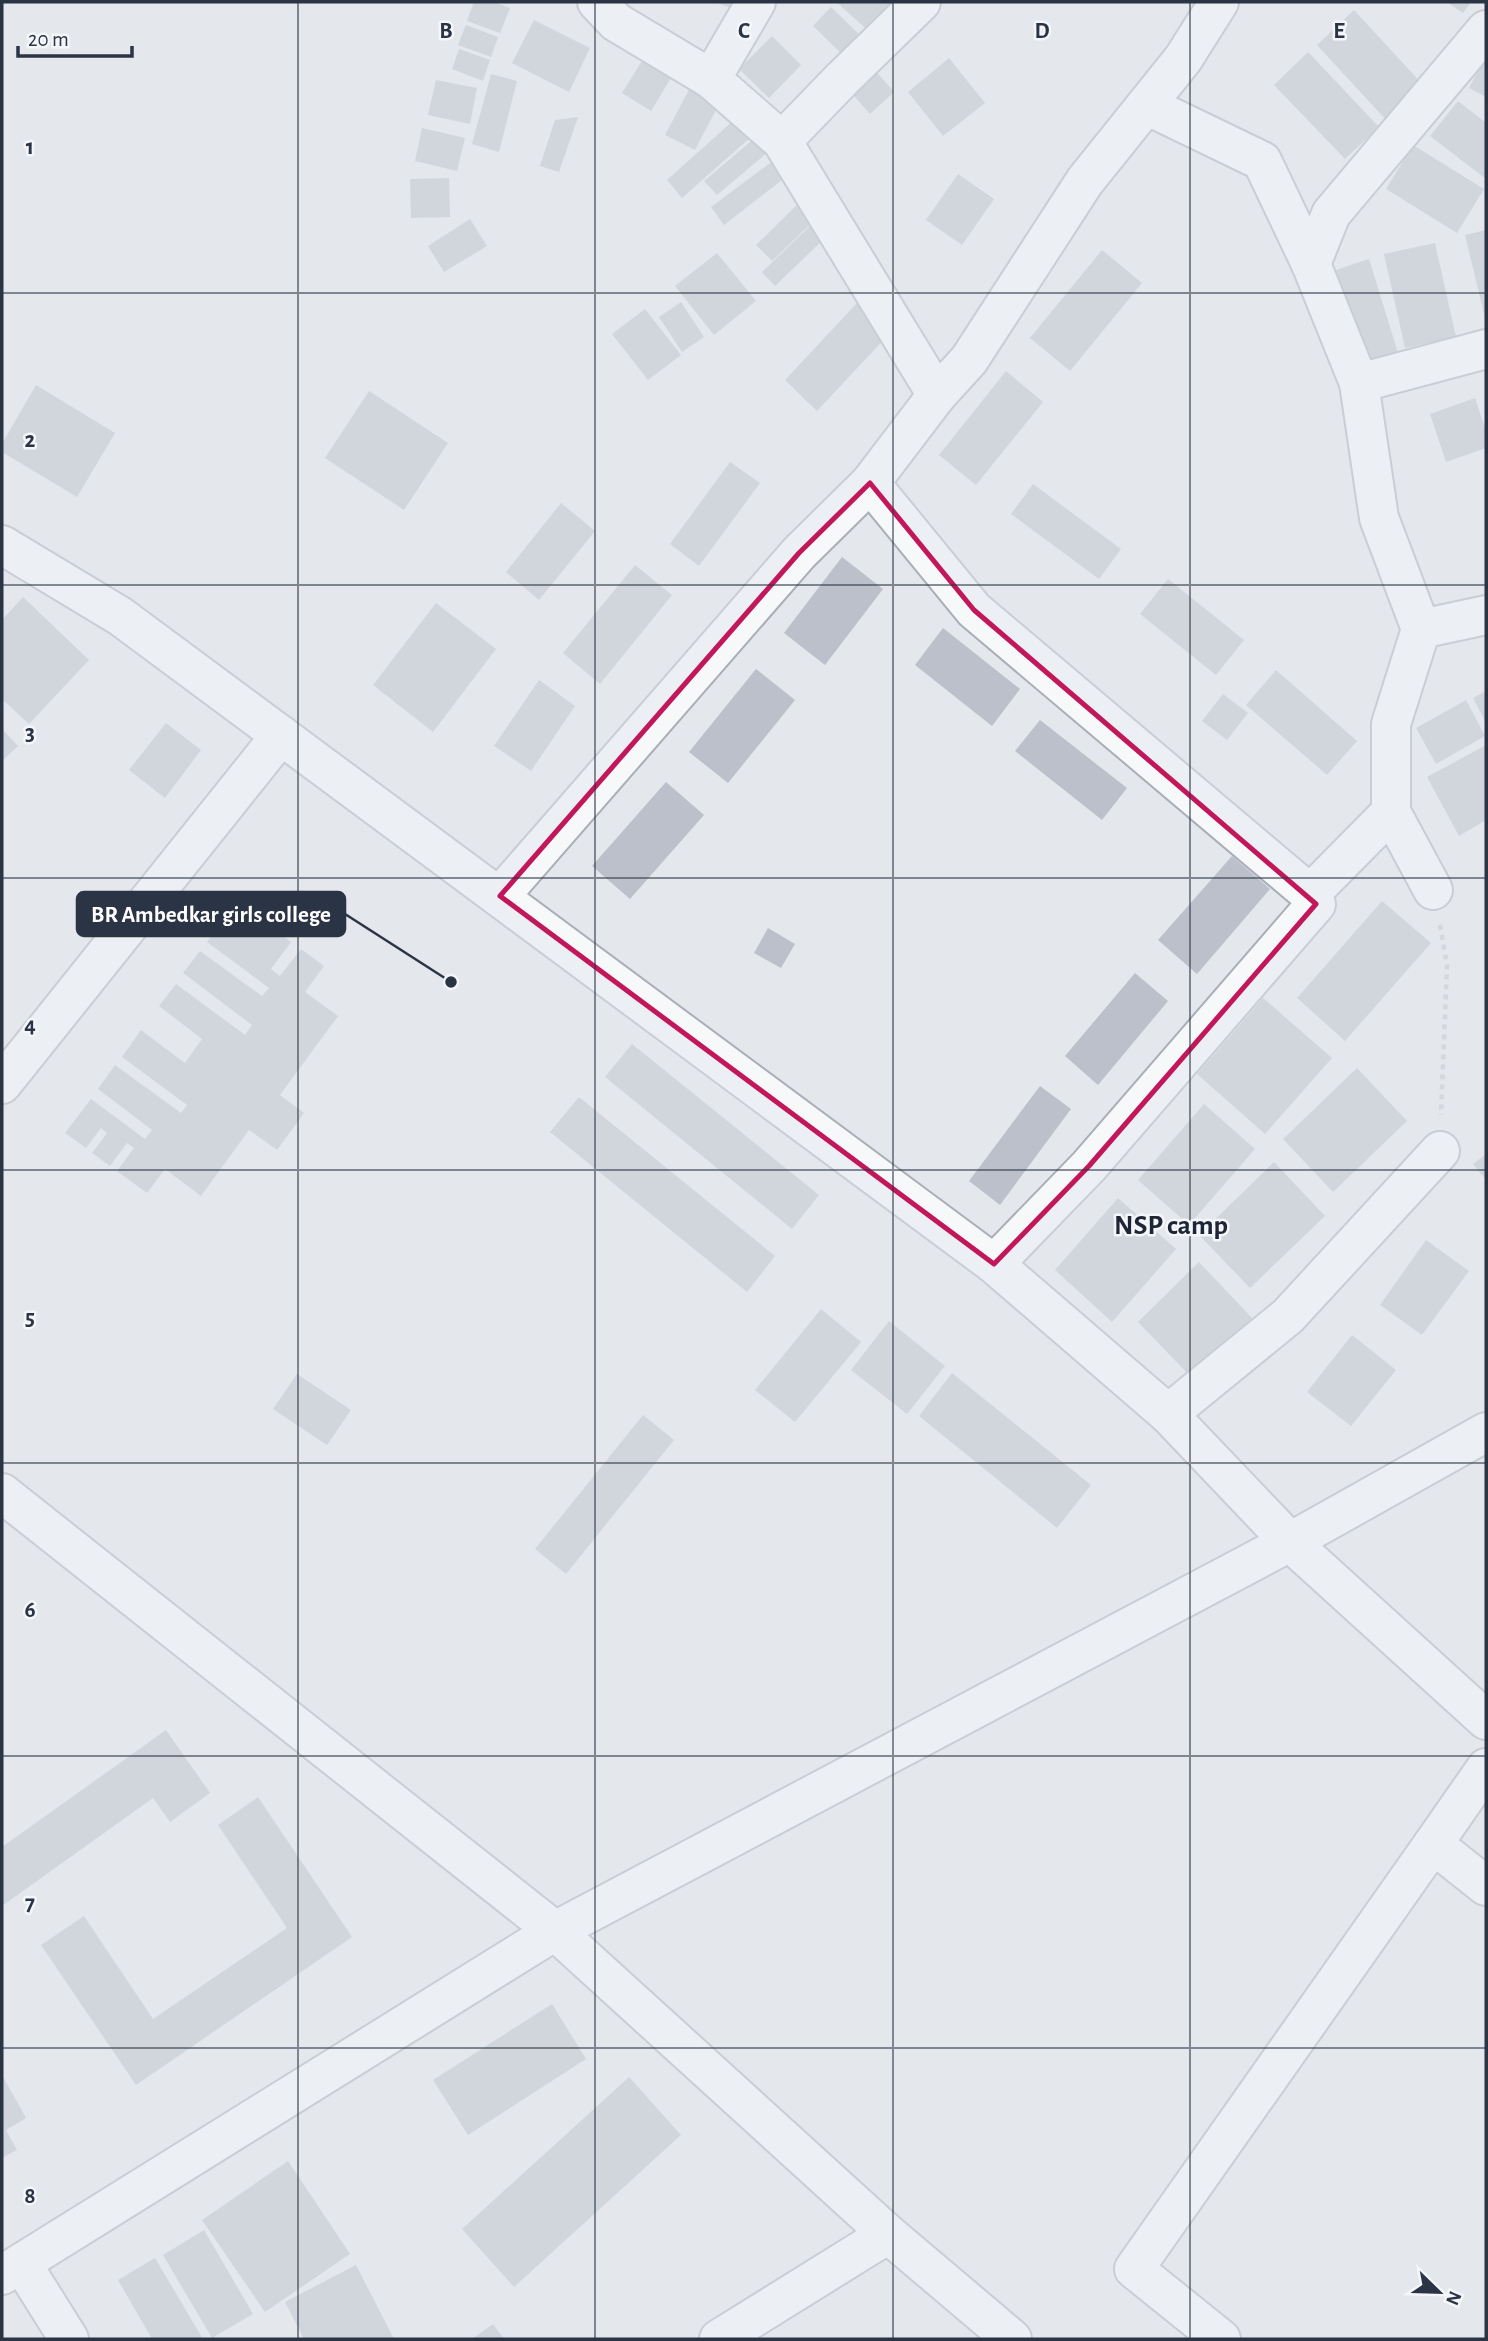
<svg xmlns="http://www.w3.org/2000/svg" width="1488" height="2341" viewBox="0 0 1488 2341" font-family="'Alegreya Sans',sans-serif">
<rect width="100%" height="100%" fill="#e4e7ec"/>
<g fill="#bbc0ca">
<path d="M 474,2 L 494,2 L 510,8 L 500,33 L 467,21 Z"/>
<path d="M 715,2 L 742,2 L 739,11 Z"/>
<path d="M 836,2 L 896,2 L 870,32 Z"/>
<path d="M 1447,2 L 1471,2 L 1463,13 Z"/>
<path d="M 831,7 L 865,40 L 847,59 L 813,26 Z"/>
<path d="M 1354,10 L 1425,87 L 1388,122 L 1317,45 Z"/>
<path d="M 534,20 L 590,48 L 569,92 L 512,63 Z"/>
<path d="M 466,25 L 498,37 L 491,57 L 458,45 Z"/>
<path d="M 772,36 L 801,65 L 769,98 L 739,69 Z"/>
<path d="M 459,49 L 490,60 L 483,81 L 452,69 Z"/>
<path d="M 1308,52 L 1379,127 L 1345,159 L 1274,85 Z"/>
<path d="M 645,56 L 674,73 L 651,111 L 622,93 Z"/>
<path d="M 1486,56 L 1486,97 L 1469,88 Z"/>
<path d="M 949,58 L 985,103 L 943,136 L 908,92 Z"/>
<path d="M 872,67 L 894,92 L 870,114 L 847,88 Z"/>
<path d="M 491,74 L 517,81 L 499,152 L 472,144 Z"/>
<path d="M 436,80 L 477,88 L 470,124 L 428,115 Z"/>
<path d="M 692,84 L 721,100 L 695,150 L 665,135 Z"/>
<path d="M 1458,101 L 1486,123 L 1486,179 L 1430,136 Z"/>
<path d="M 744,111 L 761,128 L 682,198 L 667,180 Z"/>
<path d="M 578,117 L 559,172 L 540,166 L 555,120 Z"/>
<path d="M 422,128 L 465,138 L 457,171 L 415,161 Z"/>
<path d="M 762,132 L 774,147 L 717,195 L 704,181 Z"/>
<path d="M 1413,145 L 1484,189 L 1457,233 L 1386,189 Z"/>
<path d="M 774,160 L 786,177 L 724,225 L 711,207 Z"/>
<path d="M 958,174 L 994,199 L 962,245 L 926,220 Z"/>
<path d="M 449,178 L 450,217 L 411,218 L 410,179 Z"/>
<path d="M 801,201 L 817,218 L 772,261 L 756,245 Z"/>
<path d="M 470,219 L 487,246 L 444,272 L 428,246 Z"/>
<path d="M 814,222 L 828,235 L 775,286 L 762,272 Z"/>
<path d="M 1486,230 L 1486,318 L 1485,318 L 1465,235 Z"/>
<path d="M 1435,243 L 1456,337 L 1405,348 L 1384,254 Z"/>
<path d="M 1102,250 L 1142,283 L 1070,371 L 1030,338 Z"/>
<path d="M 717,253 L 756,301 L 714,335 L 675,286 Z"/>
<path d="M 1369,259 L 1398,353 L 1362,364 L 1333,271 Z"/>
<path d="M 681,302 L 704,337 L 682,352 L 659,317 Z"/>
<path d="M 857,303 L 890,333 L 817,411 L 785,380 Z"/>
<path d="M 645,309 L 681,355 L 648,380 L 612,334 Z"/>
<path d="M 1006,371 L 1043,402 L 976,485 L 939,455 Z"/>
<path d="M 36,385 L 115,433 L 77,497 L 2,452 L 2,444 Z"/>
<path d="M 369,391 L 448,443 L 404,510 L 325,458 Z"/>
<path d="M 1475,398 L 1486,431 L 1486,448 L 1446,462 L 1430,414 Z"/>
<path d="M 730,462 L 760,483 L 699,566 L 670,544 Z"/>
<path d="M 1033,484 L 1121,549 L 1099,579 L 1011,514 Z"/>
<path d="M 561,503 L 595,531 L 539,600 L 506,572 Z"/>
<path d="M 842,557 L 883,589 L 825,665 L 784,633 Z"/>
<path d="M 635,565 L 672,595 L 600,684 L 563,653 Z"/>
<path d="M 1168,579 L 1244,640 L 1216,675 L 1140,614 Z"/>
<path d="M 23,597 L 89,660 L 29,724 L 2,699 L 2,620 Z"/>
<path d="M 436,603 L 496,649 L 433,732 L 373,685 Z"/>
<path d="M 943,628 L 1020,689 L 992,726 L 915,665 Z"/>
<path d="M 756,669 L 795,700 L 728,783 L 689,752 Z"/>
<path d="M 1276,670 L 1357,741 L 1327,775 L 1246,705 Z"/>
<path d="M 539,680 L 575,706 L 531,771 L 494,746 Z"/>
<path d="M 1486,691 L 1486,723 L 1473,698 Z"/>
<path d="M 1223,694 L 1248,713 L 1227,740 L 1202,721 Z"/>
<path d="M 1466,700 L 1485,736 L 1436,764 L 1416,728 Z"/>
<path d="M 1040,720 L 1127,788 L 1102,820 L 1015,751 Z"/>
<path d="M 166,723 L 201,750 L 165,798 L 129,770 Z"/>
<path d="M 2,729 L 18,746 L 2,761 Z"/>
<path d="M 1486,745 L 1486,820 L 1459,836 L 1427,777 Z"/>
<path d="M 666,782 L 704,815 L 630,899 L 592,866 Z"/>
<path d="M 1232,856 L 1270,889 L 1197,974 L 1158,940 Z"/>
<path d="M 237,901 L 291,942 L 271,969 L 280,976 L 301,949 L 324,966 L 305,992 L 338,1016 L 280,1095 L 304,1113 L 277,1150 L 249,1130 L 201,1196 L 165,1169 L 147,1193 L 117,1171 L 134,1148 L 127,1143 L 110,1166 L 92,1153 L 107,1133 L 101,1128 L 86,1148 L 65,1133 L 91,1099 L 145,1139 L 152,1130 L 98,1089 L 115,1065 L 181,1113 L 187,1105 L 122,1057 L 141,1030 L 185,1063 L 202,1039 L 159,1006 L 176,984 L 245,1035 L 252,1025 L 183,973 L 200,951 L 262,996 L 269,988 L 207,942 Z"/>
<path d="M 1382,901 L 1431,943 L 1345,1041 L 1297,998 Z"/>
<path d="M 768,928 L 795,944 L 781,968 L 754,953 Z"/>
<path d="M 1135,973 L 1168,1001 L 1098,1085 L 1065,1056 Z"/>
<path d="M 1263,998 L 1332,1058 L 1265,1134 L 1197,1074 Z"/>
<path d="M 632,1044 L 819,1195 L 792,1229 L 605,1077 Z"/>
<path d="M 1357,1068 L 1407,1121 L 1333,1192 L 1283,1139 Z"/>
<path d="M 1040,1086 L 1071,1109 L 1000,1205 L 969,1181 Z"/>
<path d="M 579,1097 L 775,1256 L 747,1292 L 550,1132 Z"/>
<path d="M 1204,1104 L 1255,1149 L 1189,1225 L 1138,1180 Z"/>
<path d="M 1486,1154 L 1486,1180 L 1473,1164 Z"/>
<path d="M 1274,1162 L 1325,1216 L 1250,1288 L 1199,1235 Z"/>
<path d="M 1118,1198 L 1176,1249 L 1112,1322 L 1055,1270 Z"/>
<path d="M 1426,1240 L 1469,1271 L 1422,1335 L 1380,1305 Z"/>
<path d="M 1199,1262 L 1252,1318 L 1191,1377 L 1138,1322 Z"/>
<path d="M 821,1309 L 861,1342 L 795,1422 L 755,1390 Z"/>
<path d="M 889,1321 L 945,1366 L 907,1414 L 851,1370 Z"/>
<path d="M 1352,1335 L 1396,1370 L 1351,1426 L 1307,1392 Z"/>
<path d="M 952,1373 L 1091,1485 L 1057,1528 L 919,1416 Z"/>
<path d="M 297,1374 L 351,1410 L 327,1445 L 273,1409 Z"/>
<path d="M 643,1415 L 674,1440 L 566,1574 L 535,1549 Z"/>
<path d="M 166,1730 L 210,1793 L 170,1822 L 153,1798 L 2,1906 L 2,1847 Z"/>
<path d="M 258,1797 L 352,1937 L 136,2085 L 41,1945 L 84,1916 L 153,2019 L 287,1928 L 218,1825 Z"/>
<path d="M 552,2004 L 586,2059 L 468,2135 L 433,2080 Z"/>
<path d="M 2,2075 L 26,2118 L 6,2130 L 17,2150 L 2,2158 Z"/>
<path d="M 629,2077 L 681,2135 L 514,2287 L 462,2229 Z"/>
<path d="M 288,2161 L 350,2254 L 265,2312 L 202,2220 Z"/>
<path d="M 204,2230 L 253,2314 L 212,2338 L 163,2255 Z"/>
<path d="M 155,2258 L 203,2339 L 152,2339 L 118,2280 Z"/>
<path d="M 356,2265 L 394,2339 L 304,2339 L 285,2302 Z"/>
<path d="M 493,2324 L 504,2339 L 472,2339 Z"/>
</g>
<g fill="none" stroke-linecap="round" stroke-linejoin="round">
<g stroke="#a9aeb7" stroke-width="42">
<g id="minor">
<path d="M 597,2 L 616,22 L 711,79 L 782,141 L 937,395"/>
<path d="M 1486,30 L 1331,214 L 1311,264 L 1359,383 L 1486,349"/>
<path d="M 711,79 L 756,2"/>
<path d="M 1146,105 L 1262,161 L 1311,264"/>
<path d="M 782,141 L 842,79 L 921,2"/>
<path d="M 1359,383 L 1379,518 L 1421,629"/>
<path d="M 870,483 L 974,610 L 1310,894"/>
<path d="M 2,545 L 120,616 L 994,1264 L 1168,1414 L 1290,1542 L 1486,1720"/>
<path d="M 1433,890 L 1391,812 L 1391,724 L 1421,629 L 1486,615"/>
<path d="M 500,896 L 799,553 L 870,483 L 937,395 L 969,360 L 1085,181 L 1183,59 L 1219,2"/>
<path d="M 2,1084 L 281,735"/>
<path d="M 994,1264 L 1089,1166 L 1316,904 L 1310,894 L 1391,812"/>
<path d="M 1168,1414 L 1288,1316 L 1440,1151"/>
<path d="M 2,1493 L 555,1931 L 2,2275"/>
<path d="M 1486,1768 L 1433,1844 L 1486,1886"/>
<path d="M 22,2264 L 69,2339"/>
<path d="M 719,2339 L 888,2234"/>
<path d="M 1012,2339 L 888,2234 L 555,1931 L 1290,1542 L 1486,1432"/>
<path d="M 1221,2339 L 1134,2269 L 1433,1844"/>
</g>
</g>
<path stroke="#c2c5cb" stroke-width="4.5" stroke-dasharray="5 5" stroke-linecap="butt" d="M 1440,925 L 1447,965 L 1441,1115"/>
<use href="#minor" stroke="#f7f8fa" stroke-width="38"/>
</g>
<path d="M0 0H1488V2341H0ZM 870,483 L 974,610 L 1316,904 L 1089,1166 L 994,1264 L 500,896 L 799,553 Z" fill="#e4e7ec" fill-opacity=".55" fill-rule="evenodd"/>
<path fill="none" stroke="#c2185b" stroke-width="5" stroke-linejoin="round" d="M 870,483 L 974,610 L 1316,904 L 1089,1166 L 994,1264 L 500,896 L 799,553 Z"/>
<path fill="none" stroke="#2b3445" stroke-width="2" stroke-opacity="0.55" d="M 298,2 L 298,2339M 595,2 L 595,2339M 893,2 L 893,2339M 1190,2 L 1190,2339M 2,293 L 1486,293M 2,585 L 1486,585M 2,878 L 1486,878M 2,1170 L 1486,1170M 2,1463 L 1486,1463M 2,1756 L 1486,1756M 2,2048 L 1486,2048"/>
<g text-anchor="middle" stroke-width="5" stroke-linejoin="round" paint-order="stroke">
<g font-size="28" font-weight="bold" fill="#1d2536" stroke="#f4f6f9">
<text x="1171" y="1234">NSP camp</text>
</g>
</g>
<g font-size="23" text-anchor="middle" font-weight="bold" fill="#2b3445" stroke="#f4f6f9" stroke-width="5" stroke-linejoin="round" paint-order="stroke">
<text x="446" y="38">B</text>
<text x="744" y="38">C</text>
<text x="1042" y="38">D</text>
<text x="1339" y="38">E</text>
<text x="30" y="154">1</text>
<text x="30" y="447">2</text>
<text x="30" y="740">3</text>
<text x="30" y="1032">4</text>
<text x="30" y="1325">5</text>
<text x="30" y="1617">6</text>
<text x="30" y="1910">7</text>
<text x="30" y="2203">8</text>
</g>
<path fill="none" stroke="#2b3445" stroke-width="2.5" d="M451 982L345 914"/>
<circle fill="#2b3445" stroke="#f4f6f9" stroke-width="2.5" cx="451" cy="982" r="7"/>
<rect fill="#2b3445" stroke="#2b3445" stroke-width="2.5" x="77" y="892" width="268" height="44" rx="7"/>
<g font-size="23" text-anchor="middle" font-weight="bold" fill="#fff">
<text x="211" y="922">BR Ambedkar girls college</text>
</g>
<rect width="1488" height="2341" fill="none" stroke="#2b3445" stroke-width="7"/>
<g transform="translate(1439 2292) rotate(113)" stroke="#f4f6f9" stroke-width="5" paint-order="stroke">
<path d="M0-5L12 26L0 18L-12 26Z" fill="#2b3445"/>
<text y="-10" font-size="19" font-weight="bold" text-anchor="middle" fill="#2b3445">N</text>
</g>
<path d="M18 46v10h114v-10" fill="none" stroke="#2b3445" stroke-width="3.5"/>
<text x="28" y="46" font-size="21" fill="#2b3445" stroke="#f4f6f9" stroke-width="5" paint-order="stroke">20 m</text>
</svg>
